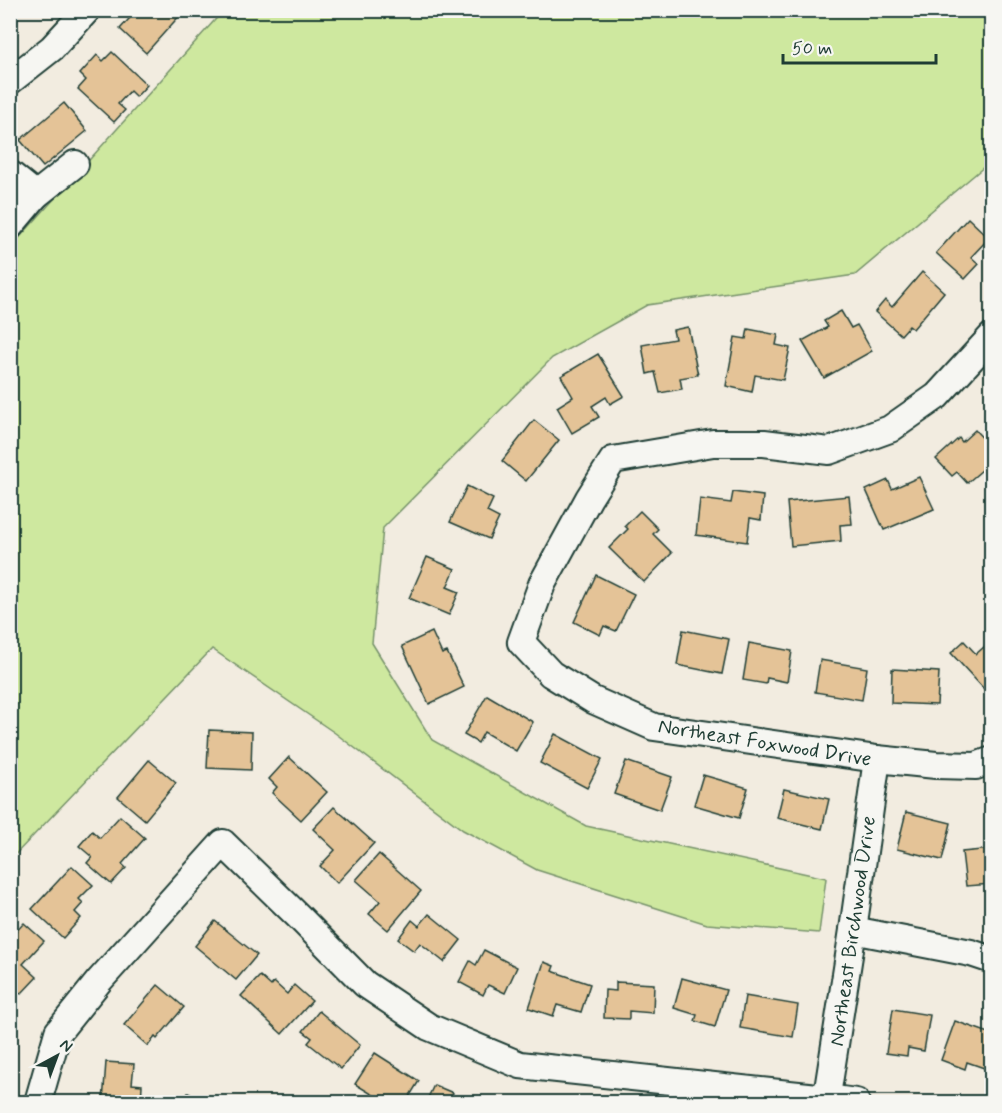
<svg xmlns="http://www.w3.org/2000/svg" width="1002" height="1113" viewBox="0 0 1002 1113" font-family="Mynerve,sans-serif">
<rect width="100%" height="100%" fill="#f2ece0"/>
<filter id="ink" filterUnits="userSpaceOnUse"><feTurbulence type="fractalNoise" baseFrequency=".0167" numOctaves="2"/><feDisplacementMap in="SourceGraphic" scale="12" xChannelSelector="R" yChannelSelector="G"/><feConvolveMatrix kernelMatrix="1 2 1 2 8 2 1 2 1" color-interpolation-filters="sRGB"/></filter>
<g filter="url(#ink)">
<path fill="#cee89f" stroke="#76926a" stroke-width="1.5" d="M 223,11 L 991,11 L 991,161 L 855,275 L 647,305 L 552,358 L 383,528 L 372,643 L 432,740 L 586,826 L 826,878 L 819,933 L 707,924 L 537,870 L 463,830 L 335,733 L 212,649 L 11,859 L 11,247 Z"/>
<g fill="#e4c397" stroke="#1f3d34" stroke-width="1.5">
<path d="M 137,10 L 179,10 L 182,13 L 146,53 L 120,29 Z"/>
<path d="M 112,52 L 147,85 L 136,97 L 130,91 L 118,104 L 125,110 L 114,122 L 78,89 L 86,80 L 80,74 L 97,55 L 103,61 Z"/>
<path d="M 64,103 L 87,131 L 43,167 L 20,140 Z"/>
<path d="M 968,218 L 989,238 L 971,257 L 979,264 L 965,279 L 936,253 Z"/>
<path d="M 922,272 L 944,292 L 913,329 L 909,326 L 901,335 L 875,312 L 885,300 L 892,307 Z"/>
<path d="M 841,311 L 851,328 L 857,325 L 872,351 L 824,378 L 802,341 L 828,327 L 824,321 Z"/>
<path d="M 688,327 L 698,375 L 680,378 L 682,389 L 660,393 L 655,372 L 647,374 L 642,345 L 675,339 L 673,330 Z"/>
<path d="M 748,329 L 778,335 L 776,345 L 790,348 L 783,380 L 755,375 L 752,392 L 726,386 L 735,337 L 746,339 Z"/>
<path d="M 598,354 L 624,396 L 610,404 L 606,397 L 592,406 L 599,417 L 572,433 L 557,407 L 573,397 L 561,376 Z"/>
<path d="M 534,420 L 559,440 L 526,481 L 502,461 Z"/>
<path d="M 975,430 L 992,448 L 992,474 L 989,477 L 982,470 L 967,483 L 957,472 L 952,476 L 936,459 L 959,438 L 962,442 Z"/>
<path d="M 919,477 L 934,509 L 884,530 L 866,490 L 888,480 L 892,489 Z"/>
<path d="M 467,486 L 493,499 L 487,512 L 499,518 L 489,539 L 450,522 Z"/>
<path d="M 733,492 L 763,496 L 761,520 L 750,518 L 747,542 L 696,535 L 700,499 L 731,503 Z"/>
<path d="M 849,496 L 852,524 L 840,525 L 841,541 L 791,546 L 787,502 Z"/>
<path d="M 640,511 L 658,529 L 653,534 L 672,553 L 644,582 L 609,548 L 628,529 L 625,526 Z"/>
<path d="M 427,557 L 455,569 L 447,587 L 459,592 L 449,615 L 409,598 Z"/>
<path d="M 596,575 L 634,594 L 616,631 L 604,626 L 600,635 L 574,622 Z"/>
<path d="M 683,630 L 729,639 L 722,674 L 677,665 Z"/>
<path d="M 432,632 L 442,654 L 447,652 L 464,687 L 429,704 L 402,646 Z"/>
<path d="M 992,640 L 992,683 L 984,689 L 951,653 L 964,641 L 976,654 Z"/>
<path d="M 749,643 L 792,651 L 787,682 L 767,678 L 766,684 L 743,680 Z"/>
<path d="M 820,660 L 867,668 L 862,700 L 815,692 Z"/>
<path d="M 892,669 L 939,672 L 937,705 L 891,703 Z"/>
<path d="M 487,695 L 533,722 L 516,751 L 484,732 L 478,743 L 464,735 Z"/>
<path d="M 209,730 L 252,732 L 251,770 L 207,768 Z"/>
<path d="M 555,734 L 602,759 L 587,788 L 540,763 Z"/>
<path d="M 289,757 L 327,792 L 301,820 L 272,793 L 277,787 L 269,779 Z"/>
<path d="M 149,760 L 176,783 L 145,820 L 118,797 Z"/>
<path d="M 626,761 L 672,777 L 660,810 L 614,794 Z"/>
<path d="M 703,775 L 748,788 L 739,818 L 694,805 Z"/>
<path d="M 784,789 L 829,799 L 822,829 L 777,818 Z"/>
<path d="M 334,807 L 374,843 L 337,883 L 320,866 L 335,850 L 313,829 Z"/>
<path d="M 906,812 L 951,823 L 942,860 L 897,849 Z"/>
<path d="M 120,816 L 145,838 L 122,864 L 126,868 L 111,884 L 87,863 L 92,857 L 79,846 L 92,831 L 100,838 Z"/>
<path d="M 992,849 L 992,884 L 966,886 L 962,852 Z"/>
<path d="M 379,854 L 421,891 L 388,930 L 369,914 L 380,901 L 356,880 Z"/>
<path d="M 72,866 L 93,885 L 79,899 L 83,903 L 75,912 L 81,918 L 63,938 L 32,909 Z"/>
<path d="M 429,914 L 461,940 L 444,962 L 420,943 L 414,951 L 398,939 L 412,920 L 419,926 Z"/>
<path d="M 215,921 L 257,955 L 236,980 L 195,946 Z"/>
<path d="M 24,923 L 44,941 L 23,964 L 37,977 L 21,994 L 10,984 L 10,938 Z"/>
<path d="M 484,950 L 517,967 L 505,993 L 488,985 L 483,995 L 459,982 L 470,961 L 476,965 Z"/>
<path d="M 544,962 L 554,966 L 552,971 L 590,984 L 581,1012 L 557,1005 L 553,1016 L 529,1008 Z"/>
<path d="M 260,976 L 271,986 L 274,982 L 287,994 L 294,985 L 312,1001 L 282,1034 L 241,996 Z"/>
<path d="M 682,978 L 726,990 L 715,1027 L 695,1021 L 697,1015 L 674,1008 Z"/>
<path d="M 616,982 L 654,984 L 653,1013 L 629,1011 L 629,1019 L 604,1018 L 605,990 L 616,991 Z"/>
<path d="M 158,985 L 184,1007 L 157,1039 L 155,1037 L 148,1046 L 124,1025 Z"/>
<path d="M 745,996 L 798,1005 L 793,1037 L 740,1028 Z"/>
<path d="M 893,1009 L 930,1015 L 924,1051 L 908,1048 L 907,1056 L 886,1053 Z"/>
<path d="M 319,1011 L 360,1045 L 341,1069 L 308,1043 L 312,1038 L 303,1031 Z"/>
<path d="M 955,1021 L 992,1034 L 992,1056 L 987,1069 L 967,1062 L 965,1069 L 941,1060 Z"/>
<path d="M 375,1053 L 419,1081 L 406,1102 L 385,1102 L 355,1084 Z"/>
<path d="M 106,1062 L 134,1064 L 132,1084 L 142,1085 L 141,1102 L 103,1102 Z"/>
<path d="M 434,1085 L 453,1093 L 450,1100 L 456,1102 L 426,1102 Z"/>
<path d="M 188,1093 L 205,1102 L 183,1102 Z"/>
</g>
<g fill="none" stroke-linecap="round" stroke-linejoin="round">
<g stroke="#1f3d34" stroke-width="30">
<g id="minor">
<path d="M 10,81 L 52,48 L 87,10"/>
<path d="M 10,174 L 36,195 L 75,164"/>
<path d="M 10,226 L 36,195"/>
<path d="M 992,336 L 937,396 L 890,429 L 829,451 L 764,443 L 713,443 L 613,460 L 589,498 L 542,584 L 521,642 L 551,674 L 593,700 L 654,727 L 877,759 L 936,765 L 976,766 L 992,760"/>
<path d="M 853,930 L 971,953 L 992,960"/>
<path d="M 38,1102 L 58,1032 L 99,981 L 223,843 L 298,916 L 365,984 L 429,1027 L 520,1065 L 827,1098 L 856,1102"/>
<path d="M 826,1102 L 853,930 L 877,759"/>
</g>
</g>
<use href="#minor" stroke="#f6f6f2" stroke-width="26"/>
</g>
</g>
<g text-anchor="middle" stroke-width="4.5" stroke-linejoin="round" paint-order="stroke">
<g font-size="21" fill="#1f3d34" stroke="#f6f6f2">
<text transform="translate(765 742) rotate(9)" y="7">Northeast Foxwood Drive</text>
<text transform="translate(852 931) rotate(-82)" y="7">Northeast Birchwood Drive</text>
</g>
</g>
<rect width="1002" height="1113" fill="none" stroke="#f6f6f2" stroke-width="36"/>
<rect x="18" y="18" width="966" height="1077" fill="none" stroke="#1f3d34" stroke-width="2" filter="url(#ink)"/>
<g transform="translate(57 1056) rotate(41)" stroke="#f6f6f2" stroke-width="4.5" paint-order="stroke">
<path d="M0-4.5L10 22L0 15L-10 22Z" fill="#1f3d34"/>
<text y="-9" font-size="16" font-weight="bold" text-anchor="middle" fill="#1f3d34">N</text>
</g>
<path d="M783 54v9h153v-9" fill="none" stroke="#1f3d34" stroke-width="3"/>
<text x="792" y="54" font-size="18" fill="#1f3d34" stroke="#f6f6f2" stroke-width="4.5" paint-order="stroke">50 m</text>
</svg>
